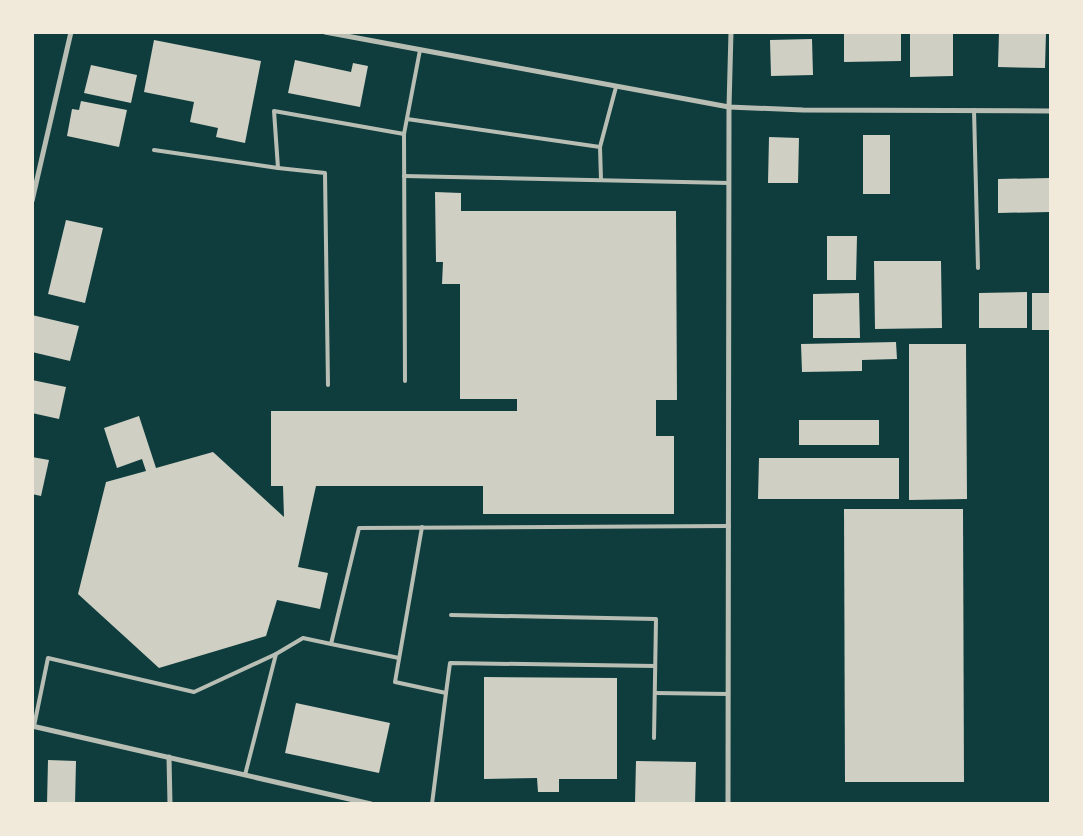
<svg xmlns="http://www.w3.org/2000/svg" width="1083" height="836" viewBox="0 0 1083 836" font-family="Georgia,serif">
<rect width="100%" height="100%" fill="#0f3d3e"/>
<g fill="#cfcfc3">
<path d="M 844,32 L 901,32 L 901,61 L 844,62 Z"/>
<path d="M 910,32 L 953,32 L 953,76 L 910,77 Z"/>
<path d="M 999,32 L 1046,32 L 1045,68 L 998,67 Z"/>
<path d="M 812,39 L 813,75 L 771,76 L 770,40 Z"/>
<path d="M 154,40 L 261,61 L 245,143 L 216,137 L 218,128 L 190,122 L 194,102 L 144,92 Z"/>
<path d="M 295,60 L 351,72 L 353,63 L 368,66 L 360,107 L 288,93 Z"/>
<path d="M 91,65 L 137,75 L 131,103 L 84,93 Z"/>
<path d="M 81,101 L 127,110 L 119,147 L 67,136 L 72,109 L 79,110 Z"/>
<rect x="863" y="135" width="27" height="59"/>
<path d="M 769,137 L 799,138 L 798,183 L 768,183 Z"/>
<path d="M 1050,178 L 1050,212 L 998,213 L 998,179 Z"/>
<path d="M 435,192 L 461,193 L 461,211 L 676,211 L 677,400 L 656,400 L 656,436 L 674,436 L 674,514 L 483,514 L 483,486 L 316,486 L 298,567 L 328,573 L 320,609 L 277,600 L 266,636 L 159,668 L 78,594 L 106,482 L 146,471 L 142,459 L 117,468 L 104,428 L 139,416 L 156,468 L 213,452 L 284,517 L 283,486 L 271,486 L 271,411 L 517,411 L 517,399 L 460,399 L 460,284 L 442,284 L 443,262 L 436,262 Z"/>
<path d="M 66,220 L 103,228 L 85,303 L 48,294 Z"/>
<path d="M 827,236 L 857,236 L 856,280 L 827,280 Z"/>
<path d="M 874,261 L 941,261 L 942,328 L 875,329 Z"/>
<path d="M 1027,292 L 1027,328 L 979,328 L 979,293 Z"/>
<path d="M 859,293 L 860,338 L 813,338 L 813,294 Z"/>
<rect x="1032" y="293" width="18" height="37"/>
<path d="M 32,315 L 79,326 L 70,361 L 32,352 Z"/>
<path d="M 896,342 L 897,359 L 862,360 L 862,371 L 802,372 L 801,344 Z"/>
<path d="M 909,344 L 966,344 L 967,499 L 909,500 Z"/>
<path d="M 32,380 L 66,387 L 59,419 L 32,413 Z"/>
<rect x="799" y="420" width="80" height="25"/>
<path d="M 32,457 L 49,460 L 41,496 L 32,494 Z"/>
<path d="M 759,458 L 899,458 L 899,499 L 758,499 Z"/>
<path d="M 844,509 L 963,509 L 964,782 L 845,782 Z"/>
<path d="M 484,677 L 617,678 L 617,779 L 559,779 L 559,792 L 538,792 L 537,778 L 484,779 Z"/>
<path d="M 296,703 L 390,723 L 379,773 L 285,753 Z"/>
<path d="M 48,760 L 76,761 L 75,804 L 47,804 Z"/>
<path d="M 636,761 L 696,762 L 695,804 L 635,803 Z"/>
</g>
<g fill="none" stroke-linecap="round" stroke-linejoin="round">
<g stroke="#b8beb3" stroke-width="4">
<path d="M 974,110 L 978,268"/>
<path d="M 407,119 L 600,147 L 601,180"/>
<path d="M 600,147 L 616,87"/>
<path d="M 154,150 L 278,168 L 274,111 L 404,134"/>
<path d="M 278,168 L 325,173 L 328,385"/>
<path d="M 404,176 L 729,183"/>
<path d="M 405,381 L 404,134 L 420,50"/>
<path d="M 422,527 L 395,682 L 446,693 L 432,804"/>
<path d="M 451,615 L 656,619 L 654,738"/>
<path d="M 331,644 L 399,658"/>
<path d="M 446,693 L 450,663 L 655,666"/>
<path d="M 655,693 L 728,694"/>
<path d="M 34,726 L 48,658 L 194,692 L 276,654"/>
<path d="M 245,775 L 276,654 L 303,638 L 331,644 L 359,528 L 729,526"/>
</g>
<g stroke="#b8beb3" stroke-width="5">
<path d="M 325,32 L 729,107 L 803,110 L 1050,111"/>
<path d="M 32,201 L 71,32"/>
<path d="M 32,726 L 371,804"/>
<path d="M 169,757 L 170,804"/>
<path d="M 728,804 L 729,107 L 731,32"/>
</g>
</g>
<rect width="1083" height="836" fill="none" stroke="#f1e9da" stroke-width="68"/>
</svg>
